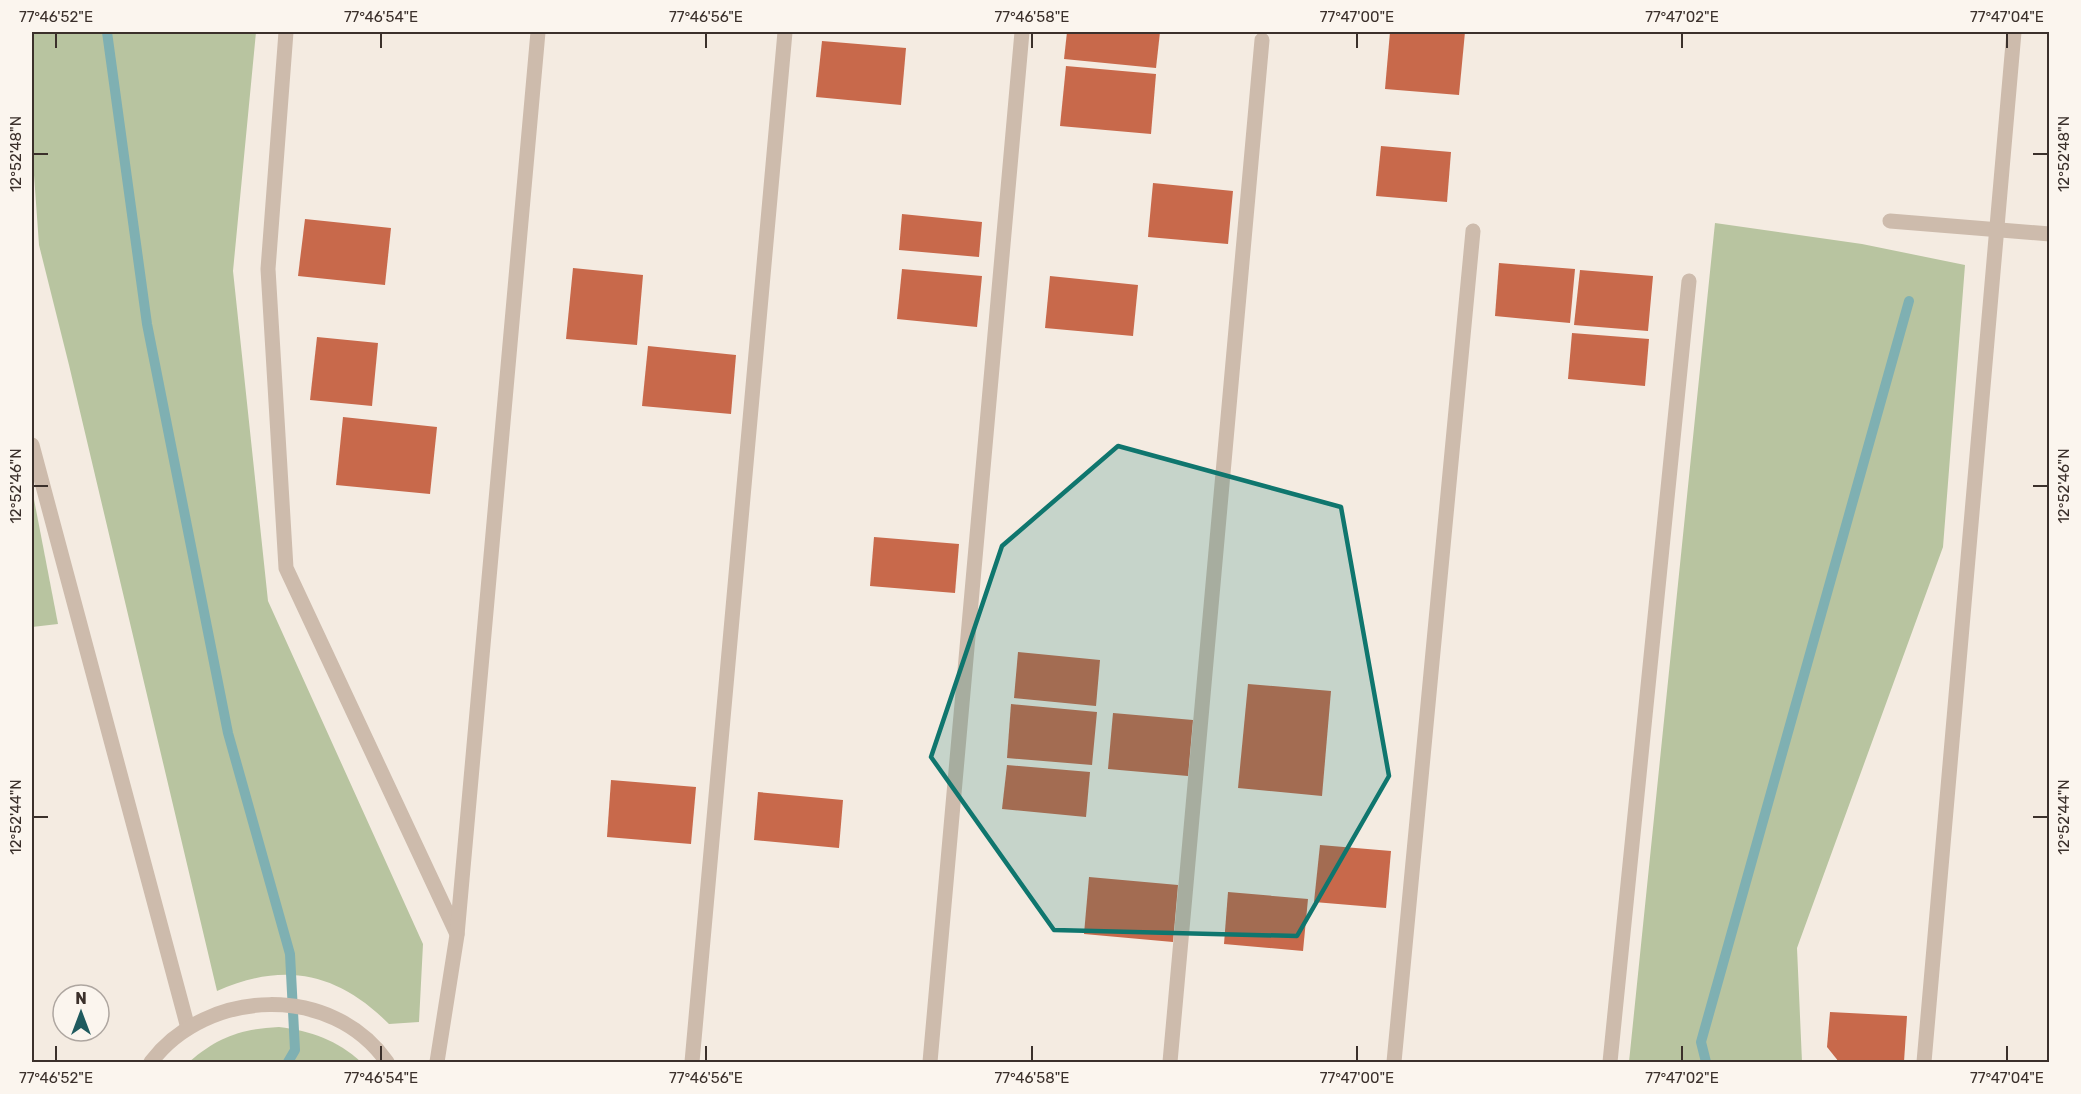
<svg xmlns="http://www.w3.org/2000/svg" width="2081" height="1094" viewBox="0 0 2081 1094" font-family="Rubik,sans-serif">
<rect width="100%" height="100%" fill="#f4ebe1"/>
<g fill="#b8c4a0">
<path d="M 32,32 L 256,32 L 233,271 L 268,601 L 423,944 L 419,1022 L 389,1024 C 338,973 285,961 217,991 L 69,365 L 39,245 L 32,147 Z"/>
<path d="M 1715,223 L 1862,244 L 1965,265 L 1943,547 L 1797,948 L 1802,1062 L 1629,1062 Z"/>
<path d="M 32,489 L 58,624 L 32,627 Z"/>
<path d="M 279,1027 C 311,1031 337,1040 361,1062 L 189,1062 C 218,1037 241,1029 279,1027 Z"/>
</g>
<g fill="none" stroke-linecap="round" stroke-linejoin="round">
<g stroke="#7fb0b2" stroke-width="10">
<path d="M 107,32 L 147,324 L 228,733 L 290,954 L 295,1050 L 288,1062"/>
<path d="M 1706,1062 L 1701,1042 L 1909,301"/>
</g>
</g>
<g fill="#c8694b">
<path d="M 1067,32 L 1160,32 L 1156,68 L 1064,59 Z"/>
<path d="M 1390,32 L 1465,32 L 1459,95 L 1385,89 Z"/>
<path d="M 822,41 L 906,48 L 901,105 L 816,97 Z"/>
<path d="M 1066,66 L 1156,74 L 1151,134 L 1060,126 Z"/>
<path d="M 1381,146 L 1451,152 L 1447,202 L 1376,196 Z"/>
<path d="M 1153,183 L 1233,191 L 1228,244 L 1148,237 Z"/>
<path d="M 902,214 L 982,222 L 979,257 L 899,250 Z"/>
<path d="M 305,219 L 391,228 L 385,285 L 298,276 Z"/>
<path d="M 1499,263 L 1575,269 L 1570,323 L 1495,316 Z"/>
<path d="M 573,268 L 643,275 L 637,345 L 566,339 Z"/>
<path d="M 902,269 L 982,276 L 977,327 L 897,319 Z"/>
<path d="M 1580,270 L 1653,276 L 1648,331 L 1574,325 Z"/>
<path d="M 1050,276 L 1138,285 L 1133,336 L 1045,328 Z"/>
<path d="M 1572,333 L 1649,339 L 1645,386 L 1568,379 Z"/>
<path d="M 317,337 L 378,343 L 372,406 L 310,400 Z"/>
<path d="M 648,346 L 736,355 L 731,414 L 642,406 Z"/>
<path d="M 343,417 L 437,427 L 430,494 L 336,485 Z"/>
<path d="M 874,537 L 959,544 L 955,593 L 870,586 Z"/>
<path d="M 1018,652 L 1100,660 L 1096,706 L 1014,698 Z"/>
<path d="M 1248,684 L 1331,691 L 1322,796 L 1238,788 Z"/>
<path d="M 1011,704 L 1097,712 L 1092,765 L 1007,758 Z"/>
<path d="M 1113,713 L 1193,720 L 1188,776 L 1108,769 Z"/>
<path d="M 1007,765 L 1090,772 L 1086,817 L 1002,809 Z"/>
<path d="M 611,780 L 696,787 L 691,844 L 607,837 Z"/>
<path d="M 758,792 L 843,800 L 839,848 L 754,840 Z"/>
<path d="M 1320,845 L 1391,851 L 1386,908 L 1314,902 Z"/>
<path d="M 1089,877 L 1178,885 L 1173,942 L 1084,934 Z"/>
<path d="M 1228,892 L 1308,899 L 1303,951 L 1224,944 Z"/>
<path d="M 1830,1012 L 1907,1016 L 1904,1062 L 1839,1062 L 1827,1047 Z"/>
</g>
<g fill="none" stroke-linecap="round" stroke-linejoin="round">
<path stroke="#cdbbac" stroke-width="15" d="M 1890,221 L 2050,234"/>
<g stroke="#cdbbac" stroke-width="15">
<path d="M 286,32 L 268,269 L 286,568 L 457,934"/>
<path d="M 32,445 L 188,1028"/>
<path d="M 151,1062 C 207,988 332,983 387,1062"/>
<path d="M 437,1062 L 457,935 L 538,32"/>
<path d="M 692,1062 L 785,32"/>
<path d="M 930,1062 L 1022,32"/>
<path d="M 1170,1062 L 1262,40"/>
<path d="M 1394,1062 L 1473,231"/>
<path d="M 1610,1062 L 1689,281"/>
<path d="M 1924,1062 L 2014,32"/>
</g>
</g>
<path fill="#0f766e" fill-opacity="0.2" stroke="#0f766e" stroke-width="4.5" stroke-linejoin="round" d="M 1118,446 L 1341,507 L 1389,776 L 1297,936 L 1054,930 L 931,757 L 1002,546 Z"/>
<path fill="none" stroke="#3b302b" stroke-width="2" d="M 56,33 L 56,48M 381,33 L 381,48M 706,33 L 706,48M 1032,33 L 1032,48M 1357,33 L 1357,48M 1682,33 L 1682,48M 2007,33 L 2007,48M 33,154 L 48,154M 2033,154 L 2048,154M 33,486 L 48,486M 2033,486 L 2048,486M 33,817 L 48,817M 2033,817 L 2048,817M 56,1046 L 56,1061M 381,1046 L 381,1061M 706,1046 L 706,1061M 1032,1046 L 1032,1061M 1357,1046 L 1357,1061M 1682,1046 L 1682,1061M 2007,1046 L 2007,1061"/>
<rect width="2081" height="1094" fill="none" stroke="#fbf5ee" stroke-width="66"/>
<g transform="translate(81 1013)"><circle r="28" fill="#fbf5ee" stroke="#aea6a0" stroke-width="1.5"/>
<path d="M0-4.5L10 22L0 15L-10 22Z" fill="#1f5a5e"/>
<text y="-9" font-size="16" font-weight="bold" text-anchor="middle" fill="#3b302b">N</text>
</g>
<rect x="33" y="33" width="2015" height="1028" fill="none" stroke="#3b302b" stroke-width="2"/>
<g font-size="15" text-anchor="middle" fill="#3b302b">
<text x="56" y="22">77°46'52"E</text>
<text x="381" y="22">77°46'54"E</text>
<text x="706" y="22">77°46'56"E</text>
<text x="1032" y="22">77°46'58"E</text>
<text x="1357" y="22">77°47'00"E</text>
<text x="1682" y="22">77°47'02"E</text>
<text x="2007" y="22">77°47'04"E</text>
<text transform="translate(16 154) rotate(-90)" y="5">12°52'48"N</text>
<text transform="translate(2064 154) rotate(-90)" y="5">12°52'48"N</text>
<text transform="translate(16 486) rotate(-90)" y="5">12°52'46"N</text>
<text transform="translate(2064 486) rotate(-90)" y="5">12°52'46"N</text>
<text transform="translate(16 817) rotate(-90)" y="5">12°52'44"N</text>
<text transform="translate(2064 817) rotate(-90)" y="5">12°52'44"N</text>
<text x="56" y="1083">77°46'52"E</text>
<text x="381" y="1083">77°46'54"E</text>
<text x="706" y="1083">77°46'56"E</text>
<text x="1032" y="1083">77°46'58"E</text>
<text x="1357" y="1083">77°47'00"E</text>
<text x="1682" y="1083">77°47'02"E</text>
<text x="2007" y="1083">77°47'04"E</text>
</g>
</svg>
